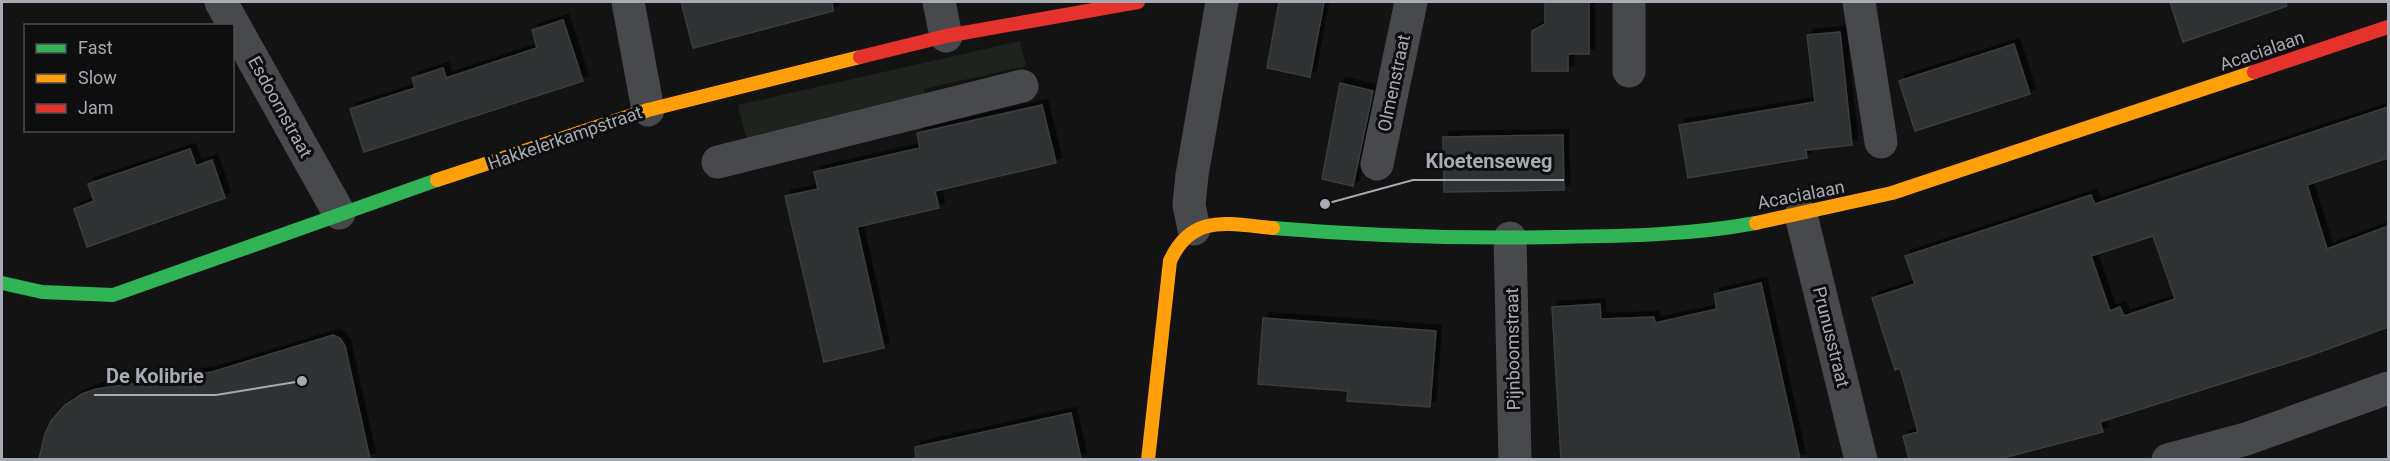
<svg xmlns="http://www.w3.org/2000/svg" width="2390" height="461" viewBox="0 0 2390 461" font-family="Roboto,sans-serif">
<defs>
<filter id="shadow"><feDropShadow dx="5.5" dy="-5.5" stdDeviation="0" flood-color="#0009"/></filter>
</defs>
<rect width="100%" height="100%" fill="#131314"/>
<path fill="#1e231e" d="M 1020,41 L 1026,66 L 924,89 L 927,104 L 748,145 L 738,105 Z"/>
<g fill="#2f3031" stroke="#3c3d40" stroke-width="1.5" fill-rule="evenodd" filter="url(#shadow)">
<path d="M 681,2 L 832,2 L 833,11 L 693,48 Z"/>
<path d="M 1279,2 L 1324,2 L 1310,77 L 1267,68 Z"/>
<path d="M 1545,2 L 1589,2 L 1589,54 L 1568,54 L 1568,71 L 1532,71 L 1532,31 L 1545,24 Z"/>
<path d="M 2170,2 L 2286,2 L 2287,6 L 2183,42 Z"/>
<path d="M 563,20 L 583,81 L 364,152 L 350,109 L 415,88 L 412,78 L 443,68 L 446,78 L 537,48 L 532,30 Z"/>
<path d="M 1840,32 L 1852,145 L 1806,150 L 1807,158 L 1688,178 L 1679,125 L 1815,102 L 1807,35 Z"/>
<path d="M 2014,44 L 2030,94 L 1915,131 L 1899,81 Z"/>
<path d="M 1340,83 L 1373,91 L 1353,186 L 1322,179 Z"/>
<path d="M 1042,105 L 1056,163 L 935,191 L 939,208 L 857,227 L 884,348 L 824,362 L 785,196 L 818,189 L 814,172 L 920,148 L 917,133 Z"/>
<path d="M 2388,107 L 2388,158 L 2307,185 L 2327,249 L 2388,226 L 2388,327 L 2309,356 L 2100,422 L 2103,432 L 2072,440 L 1999,459 L 1909,459 L 1903,436 L 1918,432 L 1900,368 L 1895,370 L 1872,298 L 1915,284 L 1905,256 L 2091,195 L 2095,204 ZM 2153,236 L 2175,299 L 2124,316 L 2120,307 L 2110,311 L 2091,256 Z"/>
<path d="M 1563,135 L 1564,190 L 1444,192 L 1443,137 Z"/>
<path d="M 190,149 L 196,166 L 212,160 L 225,198 L 87,247 L 74,209 L 94,201 L 88,184 Z"/>
<path d="M 1761,283 L 1800,459 L 1561,459 L 1552,307 L 1600,304 L 1601,319 L 1654,317 L 1655,323 L 1717,309 L 1714,294 Z"/>
<path d="M 1263,318 L 1436,331 L 1430,407 L 1347,401 L 1348,391 L 1258,384 Z"/>
<path d="M 333,335 L 340,338 L 345,346 L 370,459 L 39,459 L 45,434 L 51,421 L 65,405 L 82,394 L 96,389 L 212,372 Z"/>
<path d="M 1071,413 L 1081,459 L 916,459 L 915,447 Z"/>
</g>
<g fill="none" stroke-linecap="round" stroke-linejoin="round">
<g stroke="#48494c" stroke-width="33">
<path d="M 221,2 L 339,213"/>
<path d="M 628,2 L 648,110"/>
<path d="M 939,2 L 946,36"/>
<path d="M 1859,2 L 1881,142"/>
<path d="M 1629,71 L 1629,2"/>
<path d="M 718,162 L 1022,86"/>
<path d="M 1377,164 L 1411,2"/>
<path d="M 1801,215 L 1861,460"/>
<path d="M 1194,229 L 1189,205 L 1192,175 L 1222,2"/>
<path d="M 1510,238 L 1515,460"/>
<path d="M 2168,460 L 2246,439 L 2388,388"/>
</g>
<g stroke="#30b455" stroke-width="14">
<path d="M 1273,228 C 1368,236 1464,239 1560,237 C 1626,236 1691,235 1756,223"/>
<path d="M 2,283 L 42,292 L 113,295 L 437,180"/>
</g>
<g stroke="#ff9f0a" stroke-width="14">
<path d="M 437,180 L 648,110 L 860,57"/>
<path d="M 1756,223 L 1892,193 L 2254,72"/>
<path d="M 1148,460 L 1170,261 C 1192,213 1228,224 1273,228"/>
</g>
<g stroke="#e5322d" stroke-width="14">
<path d="M 860,57 L 946,36 L 1138,2"/>
<path d="M 2254,72 L 2388,27"/>
</g>
</g>
<g text-anchor="middle" stroke-width="6" stroke-linejoin="round" paint-order="stroke">
<g font-size="18" fill="#a6abb3" stroke="#0e0e0f">
<text transform="translate(2262 51) rotate(-19)" y="6">Acacialaan</text>
<text transform="translate(1394 83) rotate(-78)" y="6">Olmenstraat</text>
<text transform="translate(280 107) rotate(61)" y="6">Esdoornstraat</text>
<text transform="translate(565 138) rotate(-19)" y="6">Hakkelerkampstraat</text>
<text transform="translate(1801 195) rotate(-11)" y="6">Acacialaan</text>
<text transform="translate(1831 337) rotate(76)" y="6">Prunusstraat</text>
<text transform="translate(1513 349) rotate(-91)" y="6">Pijnboomstraat</text>
</g>
</g>
<path fill="none" stroke="#a6abb3" stroke-width="2" d="M1325 204L1413 180H1564M302 381L216 395H94"/>
<g fill="#a6abb3" stroke="#0e0e0f" stroke-width="2">
<circle cx="1325" cy="204" r="6"/>
<circle cx="302" cy="381" r="6"/>
</g>
<g font-size="20" text-anchor="middle" font-weight="bold" fill="#a6abb3" stroke="#0e0e0f" stroke-width="6" stroke-linejoin="round" paint-order="stroke">
<text x="1489" y="168">Kloetenseweg</text>
<text x="155" y="383">De Kolibrie</text>
</g>
<rect width="2390" height="461" fill="none" stroke="#a6abb3" stroke-width="6"/>
<rect x="24" y="24" width="210" height="108" fill="#0e0e0f" stroke="#4b4d51" stroke-width="1.5"/>
<rect x="36" y="44" width="30" height="9" fill="#30b455" stroke="#4b4d51" stroke-width="1.5"/>
<text x="78" y="54" font-size="18" fill="#a6abb3">Fast</text>
<rect x="36" y="74" width="30" height="9" fill="#ff9f0a" stroke="#4b4d51" stroke-width="1.5"/>
<text x="78" y="84" font-size="18" fill="#a6abb3">Slow</text>
<rect x="36" y="104" width="30" height="9" fill="#e5322d" stroke="#4b4d51" stroke-width="1.5"/>
<text x="78" y="114" font-size="18" fill="#a6abb3">Jam</text>
</svg>
